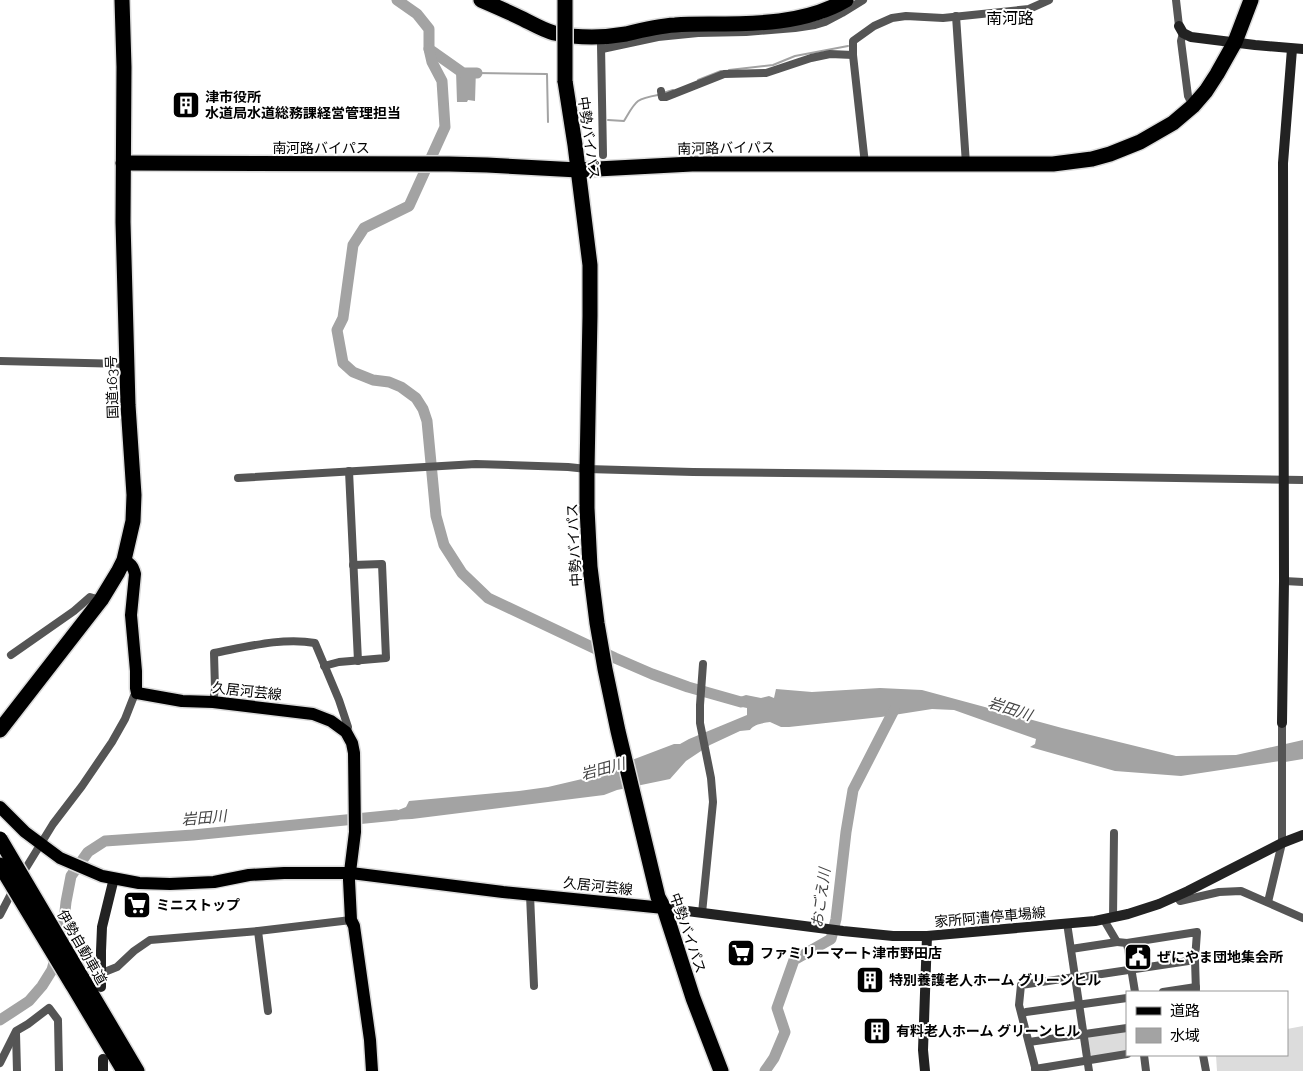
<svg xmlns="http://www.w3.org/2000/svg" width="1303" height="1071" viewBox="0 0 1303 1071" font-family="Raleway,'Noto Sans JP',sans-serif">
<rect width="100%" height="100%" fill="#fff"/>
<g fill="#dcdcdc">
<path d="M 1303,1026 L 1303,1071 L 1217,1071 L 1216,1055 L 1287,1055 L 1287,1029 Z"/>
<path d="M 1127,1029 L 1127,1052 L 1093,1057 L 1090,1054 L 1087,1037 Z"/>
</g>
<g fill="#a3a3a3">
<path d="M 451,62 L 466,69 L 476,69 L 475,101 L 468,100 L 467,102 L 457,102 L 456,71 L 448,66 Z"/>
<path d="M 880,688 L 922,690 L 1062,728 L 1176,756 L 1236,755 L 1303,740 L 1303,759 L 1285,762 L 1280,761 L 1181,776 L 1115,771 L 1030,747 L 1035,744 L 1036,739 L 954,710 L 932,709 L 881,717 L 789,727 L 781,727 L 770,722 C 763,723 754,724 750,730 L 740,731 L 710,745 L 686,761 L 670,779 L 617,790 L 604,795 L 412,819 L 371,821 L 406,807 L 409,801 L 519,791 L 548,787 L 582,779 L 674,744 L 680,744 L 689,739 L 747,715 L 747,708 L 742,707 L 722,694 L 740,697 L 746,695 L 761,698 L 769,696 L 774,698 L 776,689 L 812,692 Z"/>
</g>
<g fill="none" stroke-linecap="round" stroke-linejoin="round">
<g stroke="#a3a3a3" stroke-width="2">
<path d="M 729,70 L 773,65 L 795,56 L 848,46"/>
<path d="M 477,73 L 547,74 L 548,122"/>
<path d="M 698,80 L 721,71"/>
<path d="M 663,93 L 673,90"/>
<path d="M 608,120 L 624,121 C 636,101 635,99 658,95"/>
</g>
<g stroke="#a3a3a3" stroke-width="11">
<path d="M 397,0 L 417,14 L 429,29 L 429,49 L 463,73 L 477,73"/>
<path d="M 429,49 L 432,62 L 442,81 L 445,127 L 409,206 L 364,228 L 353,245 L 343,318 L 337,330 L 343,363 L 353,372 L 373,380 L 389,382 L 401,387 L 416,398 L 423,409 L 427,421 L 436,516 L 444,545 L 462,573 L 488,598 L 615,658 L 652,674 L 688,687 L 741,702"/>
<path d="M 0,1020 L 29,1001 L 42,986 L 52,970 L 63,930 L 66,902 L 71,876 L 88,852 L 105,841 L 193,835 L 396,815"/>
<path d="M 765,1071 L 774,1058 L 785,1032 L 777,1008 L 794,960 L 831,939 L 836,919 L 846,832 L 853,790 L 894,710"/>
</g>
<g stroke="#dbdbdb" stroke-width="15">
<g id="primary">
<path d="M 124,560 C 130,563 133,566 135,574 L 131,615 L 136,671 L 136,688 L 137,693 L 182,701 L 213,702 L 313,714 L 331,721 L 346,732 L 352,743 L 354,753 L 355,832 L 349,880 L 351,920 L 354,926 L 370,1040 L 372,1071"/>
<path d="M 0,807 L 25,832 L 60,858 L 102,876 L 139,883 L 170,884 L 214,882 L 249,875 L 284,873 L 351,873 L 503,892 L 664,908"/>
</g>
</g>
<g stroke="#dbdbdb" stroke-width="18">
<g id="highway">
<path d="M 481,0 C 495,6 509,12 523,19 C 533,24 543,30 554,33 C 577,38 603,38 626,34 C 642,30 658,26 675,25 C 686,24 697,24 709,24 C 755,24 805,24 846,0"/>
<path d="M 565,81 L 575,145 L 590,265 L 590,316 L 587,469 L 587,508 L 590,567 L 597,623 L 605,669 L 618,731 L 658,897 L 664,908 L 693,998 L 721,1071"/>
<path d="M 123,163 L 449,164 L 487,165 L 578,170 L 692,164 L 1053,164 L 1092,159 L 1110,154 L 1140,142 L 1173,123 L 1193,106 L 1206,91 L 1217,74 L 1235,42 L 1251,0"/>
<path d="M 0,730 L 101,600 L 118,572 L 124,560 L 133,521 L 134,495 L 128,405 L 123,222 L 124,67 L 122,0"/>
<path d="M 82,978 L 137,1071"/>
<path d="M 72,984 L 124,1071"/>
</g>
</g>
<g stroke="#555" stroke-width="8">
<path d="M 1176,0 L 1179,26"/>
<path d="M 956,16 L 966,164"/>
<path d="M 1183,33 L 1181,41 L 1188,96 L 1193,106"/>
<path d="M 601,45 L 603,155"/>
<path d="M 602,49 L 658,37 L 698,33 L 746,32 L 795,28 L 815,25 L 825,22 L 842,13 L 863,0"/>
<path d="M 661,91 L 662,97 L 666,97 L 724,74 L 766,73 L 811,58 L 830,54 L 853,55"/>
<path d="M 865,164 L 853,55 L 853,41 L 874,26 L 892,18 L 906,16 L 943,18 L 1029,9 L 1049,0"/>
<path d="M 0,361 L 127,364"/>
<path d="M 349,471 L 358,661"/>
<path d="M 238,478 L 476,464 L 568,467 L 587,469 L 693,472 L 985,475 L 1303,480"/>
<path d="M 1284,581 L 1303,582"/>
<path d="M 11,655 L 74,611 L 90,597 L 101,600"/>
<path d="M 324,666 L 339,662 L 386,658 L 382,564 L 353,565"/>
<path d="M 213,702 L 215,689 L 214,653 C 246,647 283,637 315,643 L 339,700 L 348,727 L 346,732"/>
<path d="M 21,876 L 53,824 L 82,786 L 112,742 L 125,719 L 134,696 L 137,693"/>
<path d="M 530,895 L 534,986"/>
<path d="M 1177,896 L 1180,901 L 1219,892 L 1241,891 L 1303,918"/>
<path d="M 1268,902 L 1282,843 L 1282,723"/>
<path d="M 702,913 L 713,802 L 711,778 L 700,723 L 700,705 L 703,664"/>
<path d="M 0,915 L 14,888"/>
<path d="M 1113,918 L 1114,833"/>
<path d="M 1104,920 L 1117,942 L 1127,943 L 1197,932 L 1195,960 L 1196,992"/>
<path d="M 1067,923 L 1089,1071"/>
<path d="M 258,931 L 268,1011"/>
<path d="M 1127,943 L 1135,992"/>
<path d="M 1071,949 L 1117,942"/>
<path d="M 101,971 L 107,971 L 117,967 L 134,951 L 150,940 L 258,931 L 351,920"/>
<path d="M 1075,978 L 1195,960"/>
<path d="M 1163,992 L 1196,987"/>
<path d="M 1022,1014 L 1026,1012 L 1127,998"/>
<path d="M 16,1033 L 17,1071"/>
<path d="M 1029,1042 L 1127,1028"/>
<path d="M 1144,1055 L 1146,1071"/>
<path d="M 1203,1055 L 1206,1071"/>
<path d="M 0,1063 L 16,1031 L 28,1024 L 49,1008 L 58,1020 L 59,1071"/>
<path d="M 1035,1069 L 1127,1054"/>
<path d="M 1036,1071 L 1019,1005 L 1021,985 L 1075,977"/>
</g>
<g stroke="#222" stroke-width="10">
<path d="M 1179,26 L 1183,33 L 1191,37 L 1255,45 L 1303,49"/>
<path d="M 1282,723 L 1284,581 L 1283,163 L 1292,49"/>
<path d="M 664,908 L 843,931 L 893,936 L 927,936 L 1095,921 L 1128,914 L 1159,904 L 1188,891 L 1282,843 L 1303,835"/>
<path d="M 101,987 L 101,951 L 102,927 L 114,878"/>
<path d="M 103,1059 L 103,1071"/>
<path d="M 925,1071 L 923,1050 L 927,936"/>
</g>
<use href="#primary" stroke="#000" stroke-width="12"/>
<use href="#highway" stroke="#000" stroke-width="15"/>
<g stroke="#dbdbdb" stroke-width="18" stroke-linecap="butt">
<g id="highway-bridge">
<path d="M 565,81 L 565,0"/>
<path d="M 0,839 L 82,978"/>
<path d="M 0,865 L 72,984"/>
</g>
</g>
<use href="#highway-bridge" stroke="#000" stroke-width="15"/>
</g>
<defs>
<g id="building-square" transform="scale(1.4375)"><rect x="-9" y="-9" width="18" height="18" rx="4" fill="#000" stroke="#fff"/><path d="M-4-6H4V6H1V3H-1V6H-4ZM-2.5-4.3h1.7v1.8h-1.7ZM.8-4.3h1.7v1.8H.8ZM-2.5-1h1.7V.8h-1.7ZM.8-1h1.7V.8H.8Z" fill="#fff"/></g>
<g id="supermarket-square" transform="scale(1.4375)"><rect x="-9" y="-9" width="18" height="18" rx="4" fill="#000" stroke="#fff"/><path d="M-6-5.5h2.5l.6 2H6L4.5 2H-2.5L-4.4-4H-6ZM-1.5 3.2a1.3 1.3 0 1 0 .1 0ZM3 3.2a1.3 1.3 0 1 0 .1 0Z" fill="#fff"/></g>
<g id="civic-square" transform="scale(1.4375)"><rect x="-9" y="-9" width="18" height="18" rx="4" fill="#000" stroke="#fff"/><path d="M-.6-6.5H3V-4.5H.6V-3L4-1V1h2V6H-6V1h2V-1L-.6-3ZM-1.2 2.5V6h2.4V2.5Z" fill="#fff"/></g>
</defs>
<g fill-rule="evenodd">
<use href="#building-square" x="186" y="105"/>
<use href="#supermarket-square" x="137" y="905"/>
<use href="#supermarket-square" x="741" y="953"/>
<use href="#civic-square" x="1138" y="957"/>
<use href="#building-square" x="870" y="980"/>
<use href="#building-square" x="877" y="1031"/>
</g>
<g text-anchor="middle" stroke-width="4" stroke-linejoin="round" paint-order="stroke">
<g font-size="14" font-weight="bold" fill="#000" stroke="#fff" text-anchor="start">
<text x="205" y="102">津市役所<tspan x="205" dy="16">水道局水道総務課経営管理担当</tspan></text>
<text x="156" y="910">ミニストップ</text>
<text x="760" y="958">ファミリーマート津市野田店</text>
<text x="1157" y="962">ぜにやま団地集会所</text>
<text x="889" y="985">特別養護老人ホーム グリーンヒル</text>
<text x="896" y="1036">有料老人ホーム グリーンヒル</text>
</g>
<g font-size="14" fill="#000" stroke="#fff">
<text transform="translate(589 138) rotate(82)" y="5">中勢バイパス</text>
<text x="321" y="153">南河路バイパス</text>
<text transform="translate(726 148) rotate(-1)" y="5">南河路バイパス</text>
<text transform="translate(112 387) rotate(-92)" y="5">国道163号</text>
<text transform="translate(574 545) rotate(-93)" y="5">中勢バイパス</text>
<text transform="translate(247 691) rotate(6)" y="5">久居河芸線</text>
<text transform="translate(598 886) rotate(6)" y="5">久居河芸線</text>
<text transform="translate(990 917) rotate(-5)" y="5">家所阿漕停車場線</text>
<text transform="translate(688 933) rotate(71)" y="5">中勢バイパス</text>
<text transform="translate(82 947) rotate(60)" y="5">伊勢自動車道</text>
</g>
<g font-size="15" font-style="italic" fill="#444" stroke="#fff">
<text transform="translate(1010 709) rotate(18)" y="5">岩田川</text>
<text transform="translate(603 769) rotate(-15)" y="5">岩田川</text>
<text transform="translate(204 818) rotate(-5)" y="5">岩田川</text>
<text transform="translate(821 898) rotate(-82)" y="5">おごえ川</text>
</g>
<g font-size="16" fill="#000" stroke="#fff">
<text x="1010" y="24">南河路</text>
</g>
</g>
<rect x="1126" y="991" width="162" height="65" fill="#ffffff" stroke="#999999"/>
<rect x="1136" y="1007" width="25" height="8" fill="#000000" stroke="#999999"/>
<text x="1170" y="1016" font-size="15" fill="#000000">道路</text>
<rect x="1136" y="1028" width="25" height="15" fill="#a3a3a3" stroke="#999999"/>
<text x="1170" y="1041" font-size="15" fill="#000000">水域</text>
</svg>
